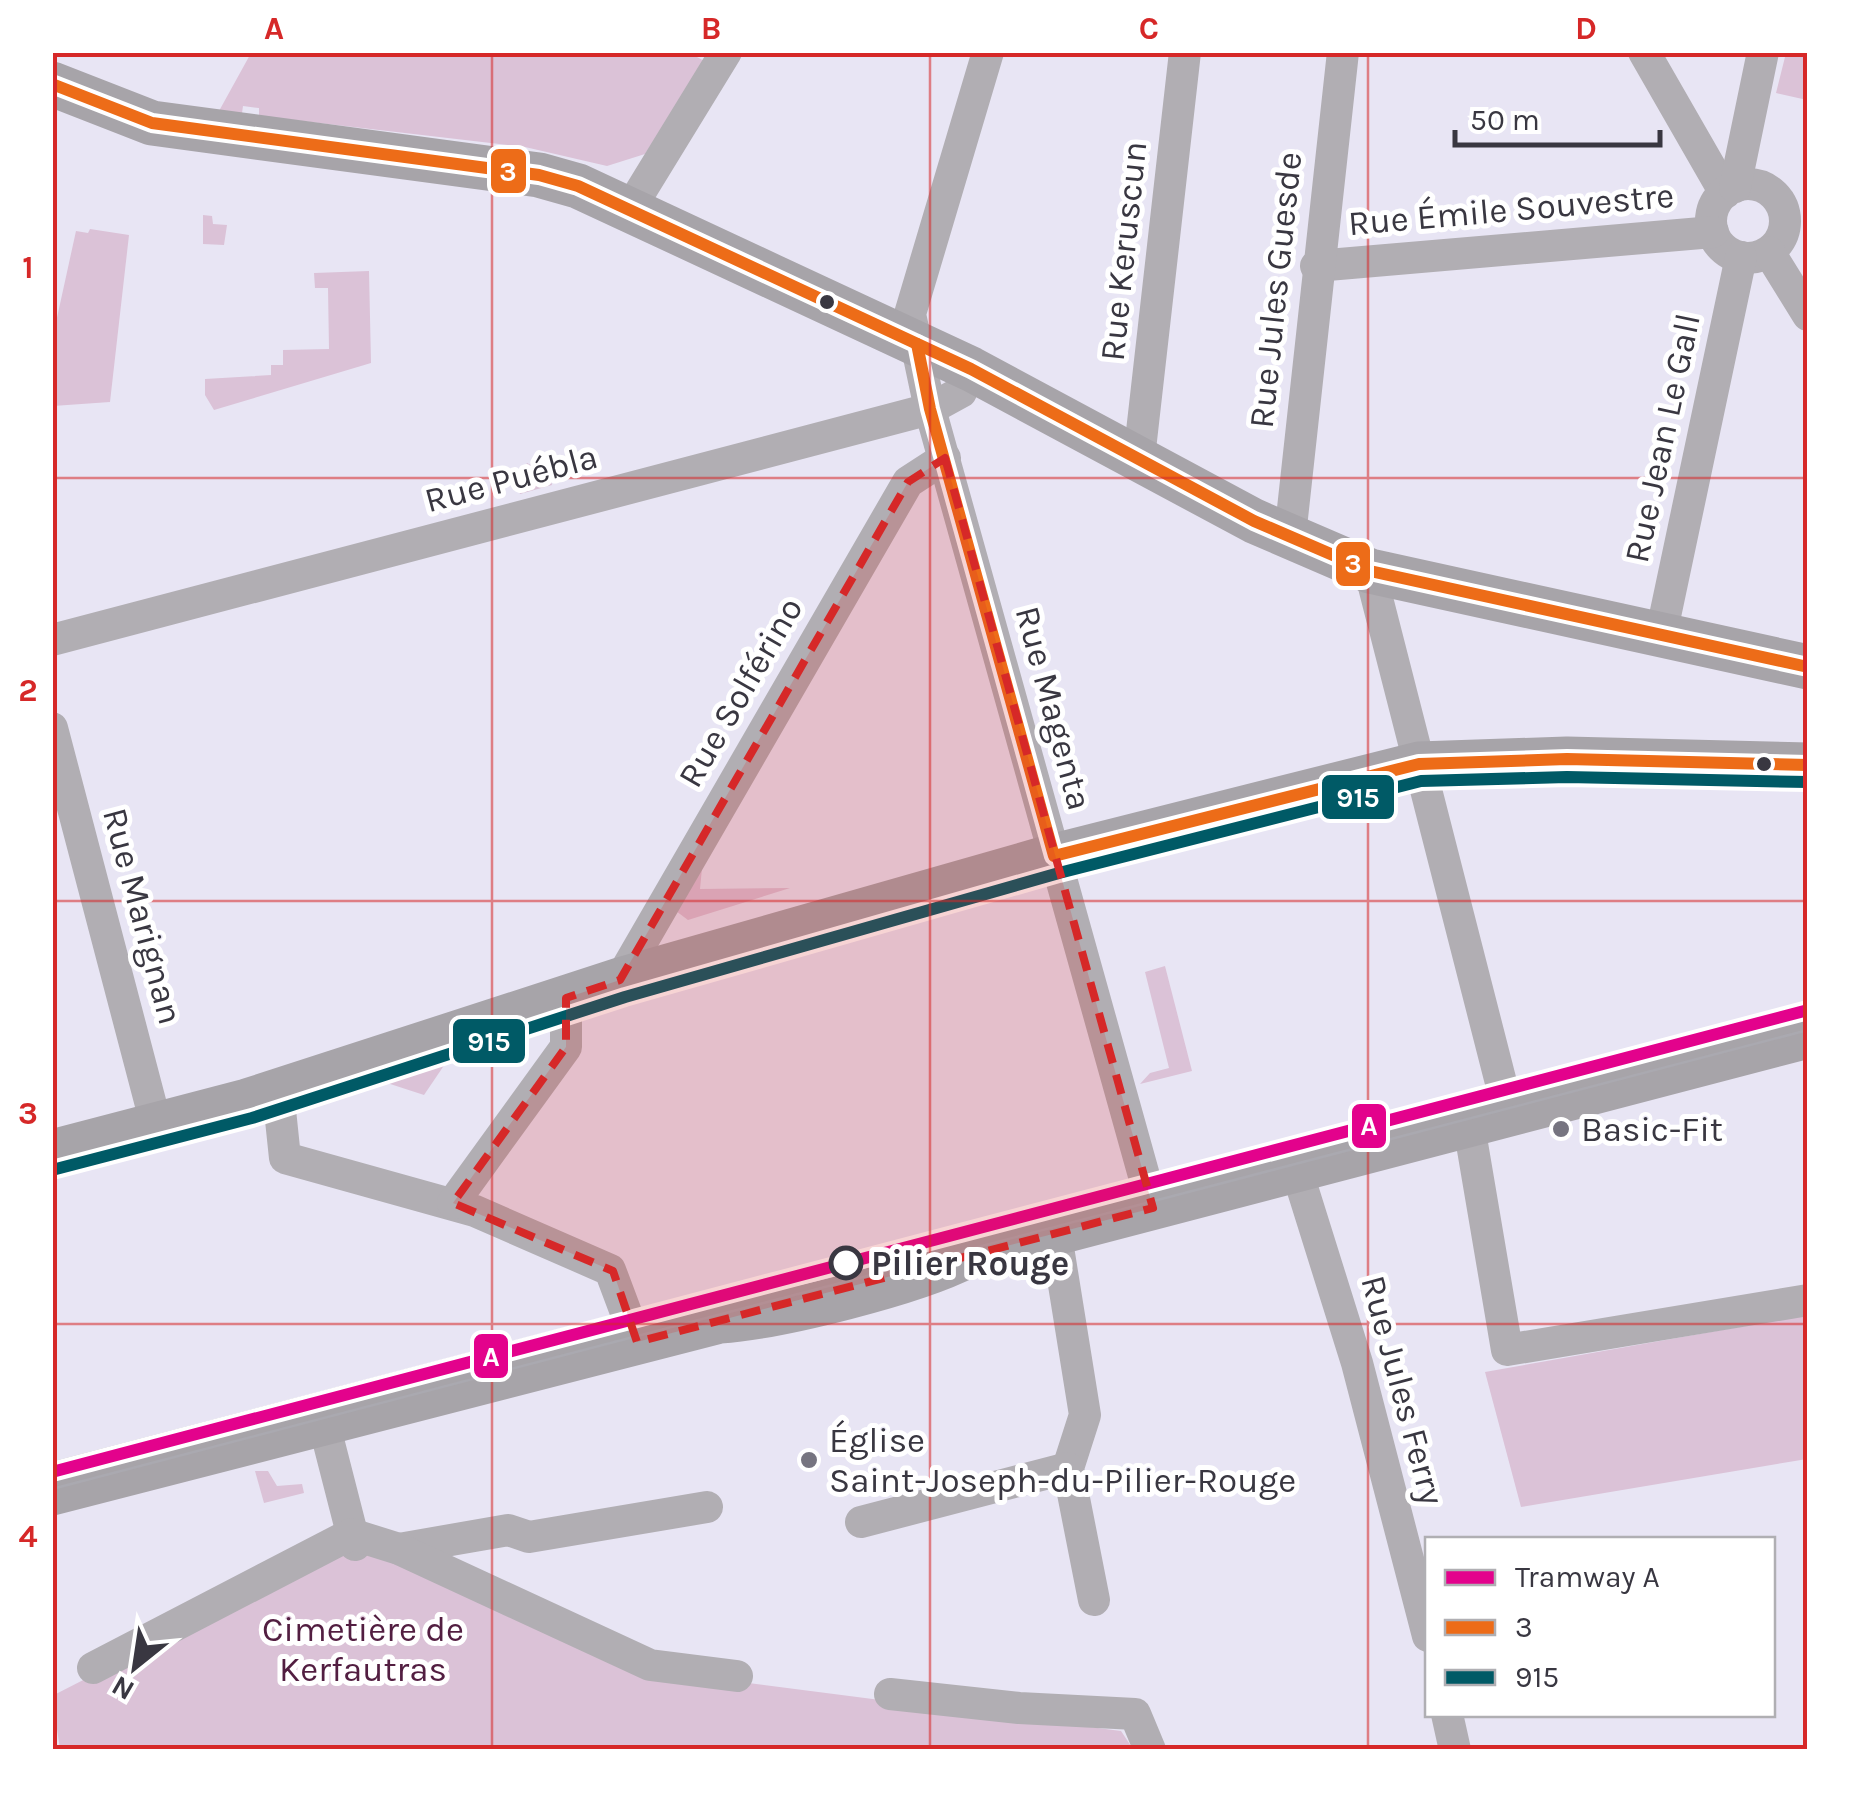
<svg xmlns="http://www.w3.org/2000/svg" width="1860" height="1802" viewBox="0 0 1860 1802" font-family="Karla,sans-serif">
<rect width="100%" height="100%" fill="#e8e5f4"/>
<g fill="#dbc2d7">
<path d="M 688,52 L 706,62 L 645,154 L 607,166 L 525,147 L 259,116 L 259,108 L 243,106 L 242,113 L 219,111 L 251,53 Z"/>
<path d="M 1786,53 L 1807,53 L 1807,100 L 1776,93 Z"/>
<path d="M 203,215 L 212,216 L 213,224 L 227,225 L 224,245 L 203,244 Z"/>
<path d="M 90,229 L 129,235 L 110,402 L 53,406 L 53,336 L 76,231 L 88,233 Z"/>
<path d="M 369,271 L 371,363 L 214,410 L 205,395 L 205,379 L 271,375 L 271,365 L 283,365 L 283,350 L 329,349 L 328,288 L 315,288 L 314,273 Z"/>
<path d="M 527,463 L 539,469 L 547,467 L 552,485 L 520,494 L 517,484 L 505,477 L 511,468 L 522,472 Z"/>
<path d="M 702,868 L 700,889 L 790,888 L 688,920 L 676,911 Z"/>
<path d="M 1165,966 L 1192,1071 L 1140,1084 L 1150,1073 L 1169,1068 L 1145,972 Z"/>
<path d="M 447,1061 L 424,1095 L 381,1081 Z"/>
<path d="M 1807,1315 L 1807,1459 L 1521,1507 L 1485,1372 Z"/>
<path d="M 255,1471 L 268,1471 L 277,1486 L 302,1484 L 304,1493 L 264,1503 Z"/>
<path d="M 365,1544 L 648,1670 L 1121,1731 L 1133,1749 L 60,1749 L 52,1696 L 345,1546 Z"/>
</g>
<g fill="none" stroke-linecap="round" stroke-linejoin="round">
<g stroke="#b1aeb3" stroke-width="32">
<path d="M 988,52 L 910,314 L 930,409 L 1153,1208"/>
<path d="M 1644,52 L 1725,193"/>
<circle cx="1748" cy="221" r="37"/>
<path d="M 1735,187 L 1763,52"/>
<path d="M 631,207 L 726,52"/>
<path d="M 1769,252 L 1808,315"/>
<path d="M 1316,266 L 1713,232"/>
<path d="M 1139,458 L 1185,52"/>
<path d="M 1290,536 L 1343,52"/>
<path d="M 1370,571 L 1509,1114"/>
<path d="M 1661,635 L 1741,257"/>
<path d="M 52,640 L 930,409 L 961,392 L 971,369"/>
<path d="M 52,728 L 156,1124"/>
<path d="M 620,980 L 908,482 L 945,458"/>
<path d="M 278,1091 L 285,1158 L 475,1211 L 610,1270 L 637,1342"/>
<path d="M 1469,1126 L 1507,1350 L 1808,1300"/>
<path d="M 1296,1168 L 1357,1363 L 1428,1636"/>
<path d="M 453,1203 L 566,1047 L 566,998"/>
<path d="M 1056,1235 L 1085,1415 L 1068,1468 L 1094,1600"/>
<path d="M 324,1424 L 355,1545"/>
<path d="M 861,1522 L 1068,1468"/>
<path d="M 399,1549 L 508,1530 L 529,1537 L 707,1507"/>
<path d="M 93,1668 L 351,1534 L 399,1549 L 650,1665 L 737,1676"/>
<path d="M 890,1694 L 1019,1708 L 1135,1714 L 1150,1750"/>
<path d="M 1447,1714 L 1455,1750"/>
</g>
<g stroke="#a7a4a9" stroke-width="45">
<path d="M 52,84 L 152,123 L 539,175 L 578,186 L 971,369 L 1254,521 L 1370,571 L 1808,667"/>
<path d="M 52,1152 L 247,1101 L 620,980 L 1054,856 L 1419,764 L 1567,759 L 1808,765"/>
<path d="M 52,1493 L 720,1321 C 779,1317 915,1283 967,1256 L 1808,1036"/>
</g>
<g stroke="#aaa9b0" stroke-width="2.5">
<path d="M 52,1463 L 1808,1003"/>
<path d="M 52,1489 L 1808,1030"/>
</g>
<g stroke="#fff" stroke-width="20">
<g id="bus-1">
<path d="M 52,84 L 152,123 L 539,175 L 578,186 L 971,369 L 1254,521 L 1370,571 L 1808,667"/>
<path d="M 917,344 L 930,409 L 1054,856 L 1419,764 L 1567,759 L 1808,765"/>
</g>
</g>
<g stroke="#fff" stroke-width="20">
<path id="bus-2" d="M 56,1169 L 252,1118 L 625,997 L 1059,873 L 1421,781 L 1567,777 L 1808,782"/>
</g>
<use href="#bus-1" stroke="#ed6c18" stroke-width="12"/>
<use href="#bus-2" stroke="#005a66" stroke-width="12"/>
<g stroke="#fff" stroke-width="20">
<path id="tram-1" d="M 52,1472 L 1808,1010"/>
</g>
<use href="#tram-1" stroke="#e3028c" stroke-width="12"/>
</g>
<path fill="#d62828" fill-opacity="0.2" stroke="#d62828" stroke-width="8" stroke-dasharray="20 12" stroke-linejoin="round" d="M 945,458 L 1153,1208 L 637,1342 L 613,1271 L 453,1203 L 566,1047 L 566,998 L 620,980 L 908,482 Z"/>
<path fill="none" stroke="#d62828" stroke-width="2.5" stroke-opacity="0.55" d="M 492,52 L 492,1750M 930,52 L 930,1750M 1368,52 L 1368,1750M 52,478 L 1808,478M 52,901 L 1808,901M 52,1324 L 1808,1324"/>
<g fill="#393741" stroke="#fff" stroke-width="4">
<circle cx="827" cy="302" r="9"/>
<circle cx="1764" cy="764" r="9"/>
</g>
<g fill="#767480" stroke="#fff" stroke-width="4">
<circle cx="1561" cy="1129" r="10"/>
<circle cx="809" cy="1460" r="10"/>
</g>
<circle fill="#fff" stroke="#393741" stroke-width="5" cx="846" cy="1263" r="15"/>
<g text-anchor="middle" stroke-width="10" stroke-linejoin="round" paint-order="stroke">
<g font-size="35" fill="#393741" stroke="#fff">
<text transform="translate(1511 209) rotate(-5)" y="12">Rue Émile Souvestre</text>
<text transform="translate(1123 251) rotate(-84)" y="12">Rue Keruscun</text>
<text transform="translate(1275 290) rotate(-84)" y="12">Rue Jules Guesde</text>
<text transform="translate(1662 438) rotate(-78)" y="12">Rue Jean Le Gall</text>
<text transform="translate(511 478) rotate(-15)" y="12">Rue Puébla</text>
<text transform="translate(740 692) rotate(-60)" y="12">Rue Solférino</text>
<text transform="translate(1054 708) rotate(75)" y="12">Rue Magenta</text>
<text transform="translate(143 916) rotate(75)" y="12">Rue Marignan</text>
<text transform="translate(1403 1390) rotate(75)" y="12">Rue Jules Ferry</text>
</g>
<g font-size="35" fill="#393741" stroke="#fff" text-anchor="start">
<text x="1581" y="1141">Basic-Fit</text>
<text x="829" y="1452">Église<tspan x="829" dy="40">Saint-Joseph-du-Pilier-Rouge</tspan></text>
</g>
<g font-size="35" font-weight="bold" fill="#393741" stroke="#fff" text-anchor="start">
<text x="871" y="1275">Pilier Rouge</text>
</g>
<g font-size="35" fill="#521e41" stroke="#fff">
<text x="363" y="1641">Cimetière de<tspan x="363" dy="40">Kerfautras</tspan></text>
</g>
</g>
<g stroke="#fff" stroke-width="4">
<rect x="489" y="147" width="39" height="48" rx="10" fill="#ed6c18"/>
<rect x="1334" y="540" width="38" height="48" rx="10" fill="#ed6c18"/>
<rect x="1320" y="773" width="76" height="48" rx="10" fill="#005a66"/>
<rect x="451" y="1017" width="76" height="48" rx="10" fill="#005a66"/>
<rect x="1350" y="1102" width="38" height="48" rx="10" fill="#e3028c"/>
<rect x="472" y="1332" width="38" height="48" rx="10" fill="#e3028c"/>
</g>
<g font-size="28" text-anchor="middle" font-weight="bold" fill="#fff">
<text x="508" y="181">3</text>
<text x="1353" y="573">3</text>
<text x="1358" y="807">915</text>
<text x="489" y="1051">915</text>
<text x="1369" y="1135">A</text>
<text x="491" y="1366">A</text>
</g>
<rect width="1860" height="1802" fill="none" stroke="#ffffff" stroke-width="110"/>
<rect x="1425" y="1537" width="350" height="180" fill="#ffffff" stroke="#b0afb3" stroke-width="2.5"/>
<rect x="1445" y="1570" width="50" height="15" fill="#e3028c" stroke="#b0afb3" stroke-width="2.5"/>
<text x="1515" y="1587" font-size="30" fill="#393741">Tramway A</text>
<rect x="1445" y="1620" width="50" height="15" fill="#ed6c18" stroke="#b0afb3" stroke-width="2.5"/>
<text x="1515" y="1637" font-size="30" fill="#393741">3</text>
<rect x="1445" y="1670" width="50" height="15" fill="#005a66" stroke="#b0afb3" stroke-width="2.5"/>
<text x="1515" y="1687" font-size="30" fill="#393741">915</text>
<g transform="translate(135 1667) rotate(210)" stroke="#ffffff" stroke-width="8" paint-order="stroke">
<path d="M0-8L18 38L0 25L-18 38Z" fill="#393741"/>
<text y="-15" font-size="28" font-weight="bold" text-anchor="middle" fill="#393741">N</text>
</g>
<path d="M1455 130v15h205v-15" fill="none" stroke="#393741" stroke-width="5"/>
<text x="1470" y="130" font-size="30" fill="#393741" stroke="#ffffff" stroke-width="8" paint-order="stroke">50 m</text>
<rect x="55" y="55" width="1750" height="1692" fill="none" stroke="#d62828" stroke-width="4"/>
<g font-size="32" text-anchor="middle" font-weight="bold" fill="#d62828">
<text x="274" y="39">A</text>
<text x="711" y="39">B</text>
<text x="1149" y="39">C</text>
<text x="1586" y="39">D</text>
<text x="28" y="278">1</text>
<text x="28" y="701">2</text>
<text x="28" y="1124">3</text>
<text x="28" y="1547">4</text>
</g>
</svg>
